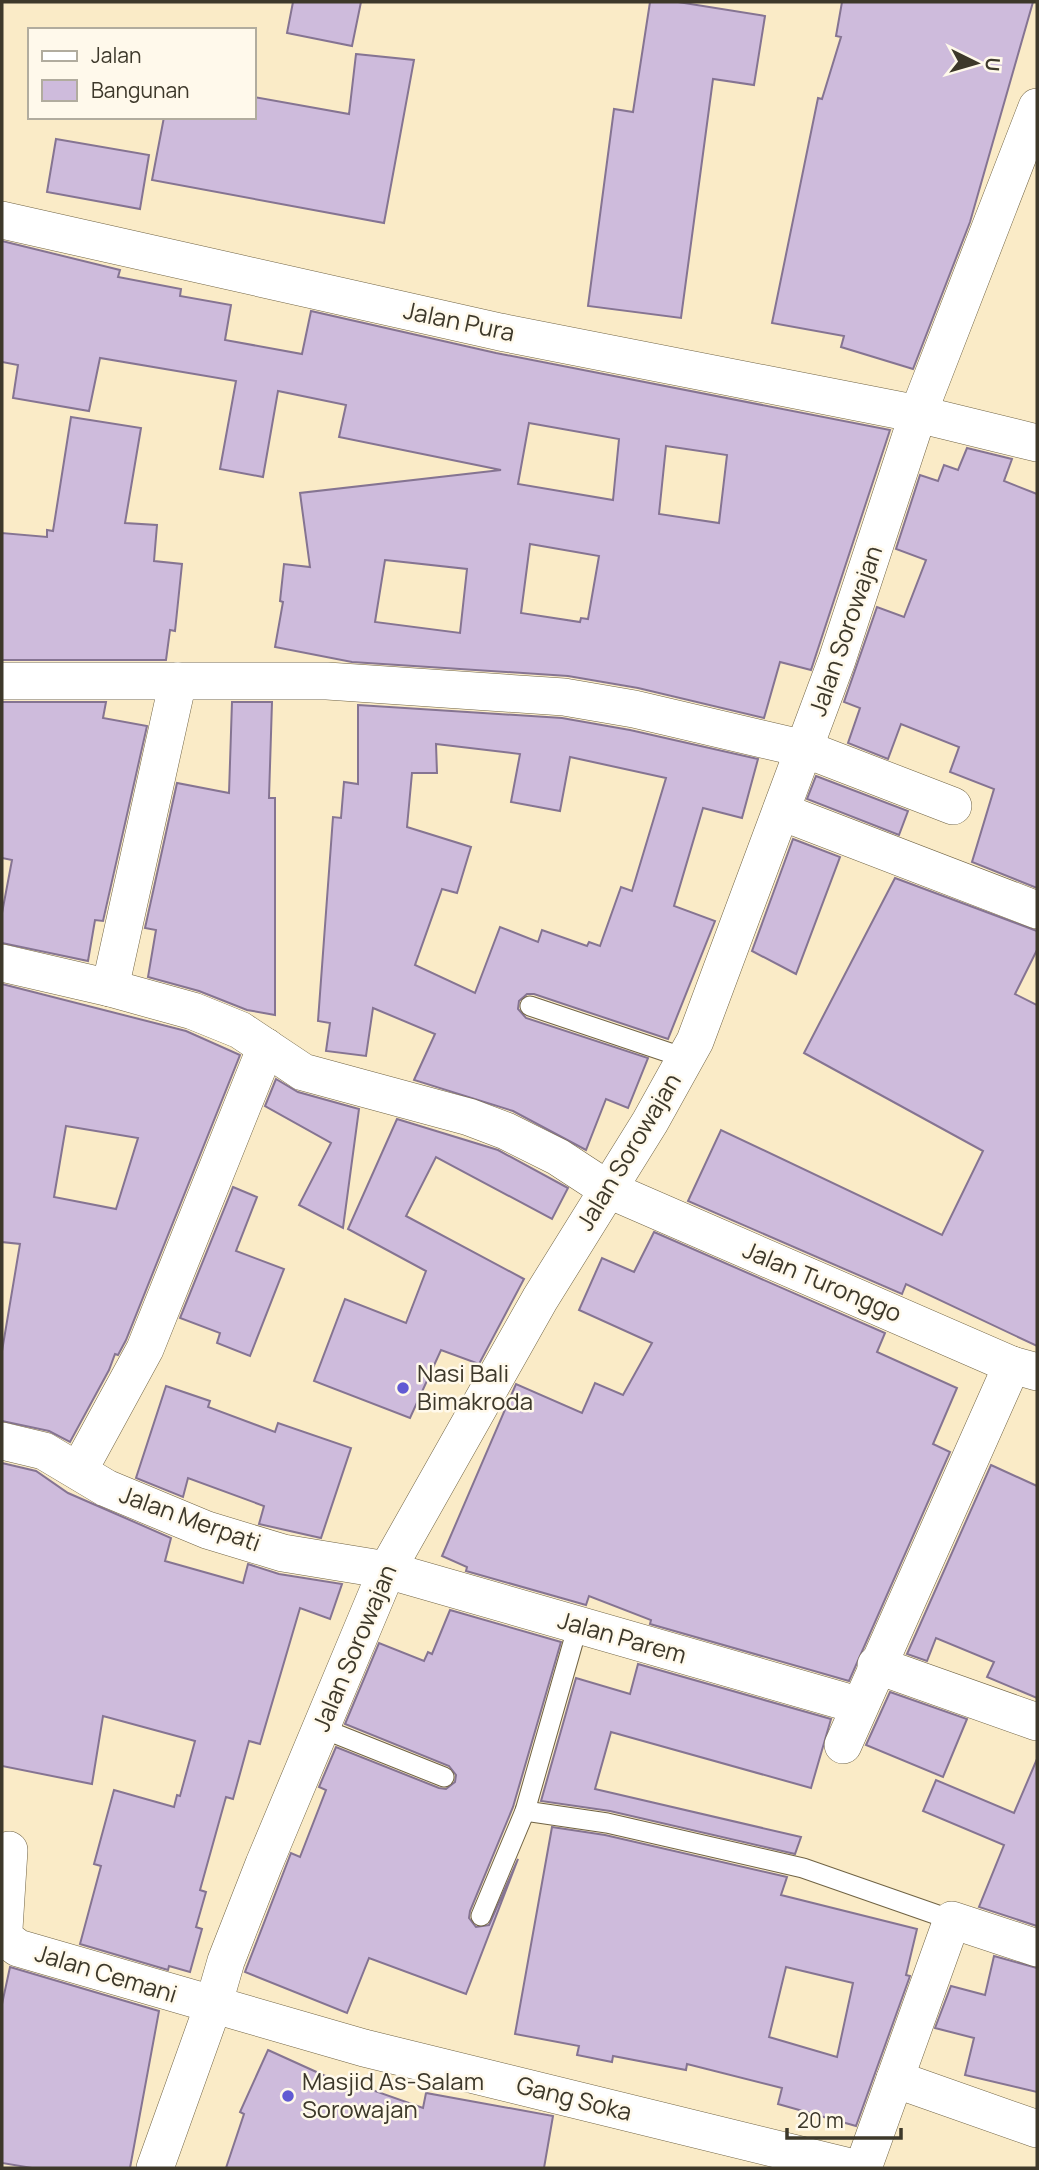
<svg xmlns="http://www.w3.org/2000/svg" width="1039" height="2170" viewBox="0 0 1039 2170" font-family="Manrope,sans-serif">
<rect width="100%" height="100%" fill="#faebc7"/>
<g fill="#cebbdc" stroke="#857492" stroke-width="2" fill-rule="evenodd">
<path d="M 293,2 L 361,2 L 352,46 L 287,33 Z"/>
<path d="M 650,2 L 678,2 L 765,16 L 754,85 L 713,79 L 681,318 L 588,306 L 614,109 L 633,112 Z"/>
<path d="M 842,2 L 1033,2 L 970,222 L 913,369 L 841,347 L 844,336 L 772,323 L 818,98 L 822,99 L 841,37 L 836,36 Z"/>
<path d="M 356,54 L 414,60 L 384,223 L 152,180 L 164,117 L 254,117 L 254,97 L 349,114 Z"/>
<path d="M 56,139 L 149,155 L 140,209 L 47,192 Z"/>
<path d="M 2,241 L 120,270 L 118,277 L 181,289 L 180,296 L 231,305 L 225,340 L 302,354 L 311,311 L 496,353 L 890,430 L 811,670 L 780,662 L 764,718 L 638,688 L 568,676 L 352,662 L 275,647 L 283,602 L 280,601 L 284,564 L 310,567 L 300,493 L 501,470 L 339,437 L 346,405 L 278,391 L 263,477 L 220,469 L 236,381 L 100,358 L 89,411 L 13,398 L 18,365 L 2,362 ZM 529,423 L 619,439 L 613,500 L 518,484 ZM 666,446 L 727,455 L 719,523 L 659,514 ZM 530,544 L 599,556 L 588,619 L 581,618 L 580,622 L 521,613 ZM 385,560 L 467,569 L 460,633 L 375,622 Z"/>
<path d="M 71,417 L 141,428 L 125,523 L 157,525 L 154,561 L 182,564 L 175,631 L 170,630 L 166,660 L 2,660 L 2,533 L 47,537 L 47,530 L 53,531 Z"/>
<path d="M 967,448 L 1012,459 L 1004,481 L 1037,494 L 1037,888 L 972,862 L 994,789 L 950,772 L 959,747 L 901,724 L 888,759 L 848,743 L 860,708 L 844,702 L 877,607 L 904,617 L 926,560 L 896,549 L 920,475 L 938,481 L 944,465 L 958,470 Z"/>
<path d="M 2,702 L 106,702 L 103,718 L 147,726 L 103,921 L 95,920 L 88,961 L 2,943 L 2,913 L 12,860 L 2,858 Z"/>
<path d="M 232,702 L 272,702 L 269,798 L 275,798 L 275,1015 L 247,1010 L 199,991 L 148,977 L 156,930 L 145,928 L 177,783 L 229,793 Z"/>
<path d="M 358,705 L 562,718 L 630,730 L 758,759 L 742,818 L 703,808 L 674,906 L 715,921 L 668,1039 L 534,994 L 527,994 L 519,1001 L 518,1009 L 526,1018 L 648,1058 L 628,1108 L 606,1099 L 586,1150 L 513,1111 L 414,1080 L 435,1034 L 373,1008 L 366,1056 L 326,1051 L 330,1023 L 318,1021 L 333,817 L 341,818 L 344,782 L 358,784 ZM 436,744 L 520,754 L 511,802 L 560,811 L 570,757 L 666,778 L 632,891 L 621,887 L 600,946 L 589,942 L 587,946 L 542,930 L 538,942 L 500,927 L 475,993 L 415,965 L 442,889 L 457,893 L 471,847 L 407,827 L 412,773 L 437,773 Z"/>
<path d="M 816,776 L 908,811 L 899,835 L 807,799 Z"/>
<path d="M 793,839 L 840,857 L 796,974 L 752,951 Z"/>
<path d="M 895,878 L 1037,931 L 1037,950 L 1015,994 L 1037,1005 L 1037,1346 L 906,1284 L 902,1294 L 688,1201 L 721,1130 L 942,1235 L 983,1151 L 804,1053 Z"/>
<path d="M 2,984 L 186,1031 L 240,1055 L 126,1340 L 118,1355 L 115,1354 L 109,1370 L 70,1442 L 49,1431 L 2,1421 L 2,1351 L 20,1244 L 2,1242 ZM 66,1126 L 138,1138 L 116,1209 L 54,1197 Z"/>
<path d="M 276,1079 L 298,1092 L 359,1109 L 343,1228 L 299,1205 L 331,1143 L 265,1106 Z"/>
<path d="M 397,1119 L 498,1150 L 568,1188 L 552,1219 L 436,1157 L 406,1216 L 524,1279 L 479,1364 L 441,1350 L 410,1418 L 314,1381 L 345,1299 L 406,1323 L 426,1271 L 348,1229 Z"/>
<path d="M 233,1187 L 257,1197 L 236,1251 L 284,1269 L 250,1356 L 217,1343 L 220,1333 L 180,1318 Z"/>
<path d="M 654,1232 L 885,1333 L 877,1352 L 957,1388 L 933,1444 L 950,1452 L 849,1681 L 650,1624 L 651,1620 L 589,1596 L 586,1605 L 466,1571 L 467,1567 L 442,1556 L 516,1384 L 582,1413 L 595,1383 L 623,1395 L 652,1343 L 579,1310 L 602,1258 L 634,1272 Z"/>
<path d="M 166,1386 L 210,1401 L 208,1407 L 275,1432 L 278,1423 L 351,1448 L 321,1538 L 259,1524 L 264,1506 L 188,1478 L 183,1497 L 136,1478 Z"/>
<path d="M 2,1463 L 36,1471 L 68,1493 L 171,1538 L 165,1561 L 243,1583 L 248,1564 L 279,1574 L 342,1584 L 330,1619 L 300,1608 L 260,1744 L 249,1741 L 233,1799 L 226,1797 L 200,1890 L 206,1892 L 196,1927 L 202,1929 L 190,1972 L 169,1966 L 168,1970 L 80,1944 L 101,1866 L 94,1864 L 114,1790 L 174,1807 L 177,1795 L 180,1796 L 195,1741 L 103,1716 L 92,1784 L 2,1766 Z"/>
<path d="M 991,1465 L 1037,1486 L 1037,1698 L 987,1677 L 994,1662 L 936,1638 L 927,1661 L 907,1654 Z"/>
<path d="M 450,1610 L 561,1642 L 513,1807 L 470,1911 L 469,1918 L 476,1927 L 489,1925 L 518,1859 L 466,1994 L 369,1958 L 347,2013 L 245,1972 L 291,1853 L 300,1857 L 326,1790 L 319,1787 L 336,1747 L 439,1788 L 446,1789 L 455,1782 L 456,1775 L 449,1766 L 345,1724 L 379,1643 L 424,1661 L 428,1652 L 432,1654 Z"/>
<path d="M 638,1664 L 831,1719 L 811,1788 L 611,1732 L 595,1789 L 801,1837 L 795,1854 L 610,1811 L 541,1801 L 576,1678 L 630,1694 Z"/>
<path d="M 890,1692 L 967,1719 L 943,1777 L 866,1745 Z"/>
<path d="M 1037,1759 L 1037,1926 L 979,1907 L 1004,1845 L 923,1811 L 936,1780 L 1014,1813 Z"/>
<path d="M 552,1827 L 605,1835 L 787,1877 L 781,1895 L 917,1929 L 906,1975 L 910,1976 L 856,2126 L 778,2104 L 782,2088 L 687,2064 L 686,2070 L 613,2056 L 612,2062 L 577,2055 L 579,2046 L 515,2034 ZM 786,1967 L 853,1983 L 837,2057 L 769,2037 Z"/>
<path d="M 994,1956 L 1037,1968 L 1037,2092 L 965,2075 L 974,2038 L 935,2028 L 951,1986 L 985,1995 Z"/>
<path d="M 10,1967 L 159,2011 L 130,2168 L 32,2168 L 2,2163 L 2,2004 Z"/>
<path d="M 268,2050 L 343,2084 L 344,2080 L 423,2108 L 426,2093 L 553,2116 L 544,2168 L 226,2168 L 244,2114 L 240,2112 Z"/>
</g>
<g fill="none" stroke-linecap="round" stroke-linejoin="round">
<g stroke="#706344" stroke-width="21">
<g id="service">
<path d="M 530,1006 L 685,1058"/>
<path d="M 321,1728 L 444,1777"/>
<path d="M 525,1811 L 607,1823 L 803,1868 L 952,1920"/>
<path d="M 481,1916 L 525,1811 L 578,1625"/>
</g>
</g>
<g stroke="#706344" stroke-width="38">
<g id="minor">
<path d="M 2,220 L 500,332 L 918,414 L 1037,443"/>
<path d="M 2,681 L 327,681 L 564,697 L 634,709 L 805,749 L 953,806"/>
<path d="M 178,681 L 110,988 L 193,1011 L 240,1030 L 303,1072 L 469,1117 L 506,1131 L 558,1157 L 607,1189 L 1012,1365 L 1037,1372"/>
<path d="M 782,812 L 1037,910"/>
<path d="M 2,963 L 110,988"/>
<path d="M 2,1441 L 44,1451 L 106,1488 L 207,1530 L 283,1553 L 387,1570 L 857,1705"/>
<path d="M 79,1470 L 145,1349 L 266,1047"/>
<path d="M 876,1665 L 1037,1722"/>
<path d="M 843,1745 L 1012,1365"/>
<path d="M 9,1850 L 4,1929 L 6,1939 L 18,1948 L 364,2048 L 854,2168"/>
<path d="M 895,2079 L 1037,2129"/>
<path d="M 155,2168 L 213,2006 L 226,1961 L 264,1864 L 387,1570 L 540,1299 L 650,1122 L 695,1041 L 837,660 L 918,414 L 1037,107"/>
<path d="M 863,2168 L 952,1920 L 1037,1948"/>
</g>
</g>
<use href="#service" stroke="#fff" stroke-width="19"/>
<use href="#minor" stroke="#fff" stroke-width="37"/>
</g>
<g fill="#615ad3" stroke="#fff9eb" stroke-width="2.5">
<circle cx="403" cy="1388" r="7"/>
<circle cx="288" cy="2096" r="7"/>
</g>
<g text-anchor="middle" stroke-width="5" stroke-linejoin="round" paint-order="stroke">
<g font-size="24" fill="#3d382a" stroke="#fff9eb">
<text transform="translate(459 322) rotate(12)" y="8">Jalan Pura</text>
<text transform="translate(846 631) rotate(-71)" y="8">Jalan Sorowajan</text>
<text transform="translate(629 1152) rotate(-59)" y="8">Jalan Sorowajan</text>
<text transform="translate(822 1282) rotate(23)" y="8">Jalan Turonggo</text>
<text transform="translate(190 1519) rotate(20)" y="8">Jalan Merpati</text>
<text transform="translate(622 1638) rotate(16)" y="8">Jalan Parem</text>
<text transform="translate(355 1648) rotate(-67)" y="8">Jalan Sorowajan</text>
<text transform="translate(106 1974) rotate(17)" y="8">Jalan Cemani</text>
<text transform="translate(574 2099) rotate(14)" y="8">Gang Soka</text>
</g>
<g font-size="24" fill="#3d382a" stroke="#fff9eb" text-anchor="start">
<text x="417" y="1382">Nasi Bali<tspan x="417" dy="28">Bimakroda</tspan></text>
<text x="302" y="2090">Masjid As-Salam<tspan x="302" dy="28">Sorowajan</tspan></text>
</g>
</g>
<rect width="1039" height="2170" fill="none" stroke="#3d382a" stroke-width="7"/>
<rect x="28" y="28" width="228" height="91" fill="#fff9eb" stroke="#b1ac9e" stroke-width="2"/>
<rect x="42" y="51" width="35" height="10" fill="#ffffff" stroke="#b1ac9e" stroke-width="2"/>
<text x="91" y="63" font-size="21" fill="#3d382a">Jalan</text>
<rect x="42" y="80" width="35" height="21" fill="#cebbdc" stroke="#b1ac9e" stroke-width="2"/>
<text x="91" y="98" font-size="21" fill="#3d382a">Bangunan</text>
<g transform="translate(976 63) rotate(95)" stroke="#fff9eb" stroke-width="5" paint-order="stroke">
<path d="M0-5L12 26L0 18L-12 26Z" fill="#3d382a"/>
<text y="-10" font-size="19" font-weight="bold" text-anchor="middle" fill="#3d382a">U</text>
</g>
<path d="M787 2128v10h114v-10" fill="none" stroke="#3d382a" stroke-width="3.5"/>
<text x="797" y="2128" font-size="21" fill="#3d382a" stroke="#fff9eb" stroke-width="5" paint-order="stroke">20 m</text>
</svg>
